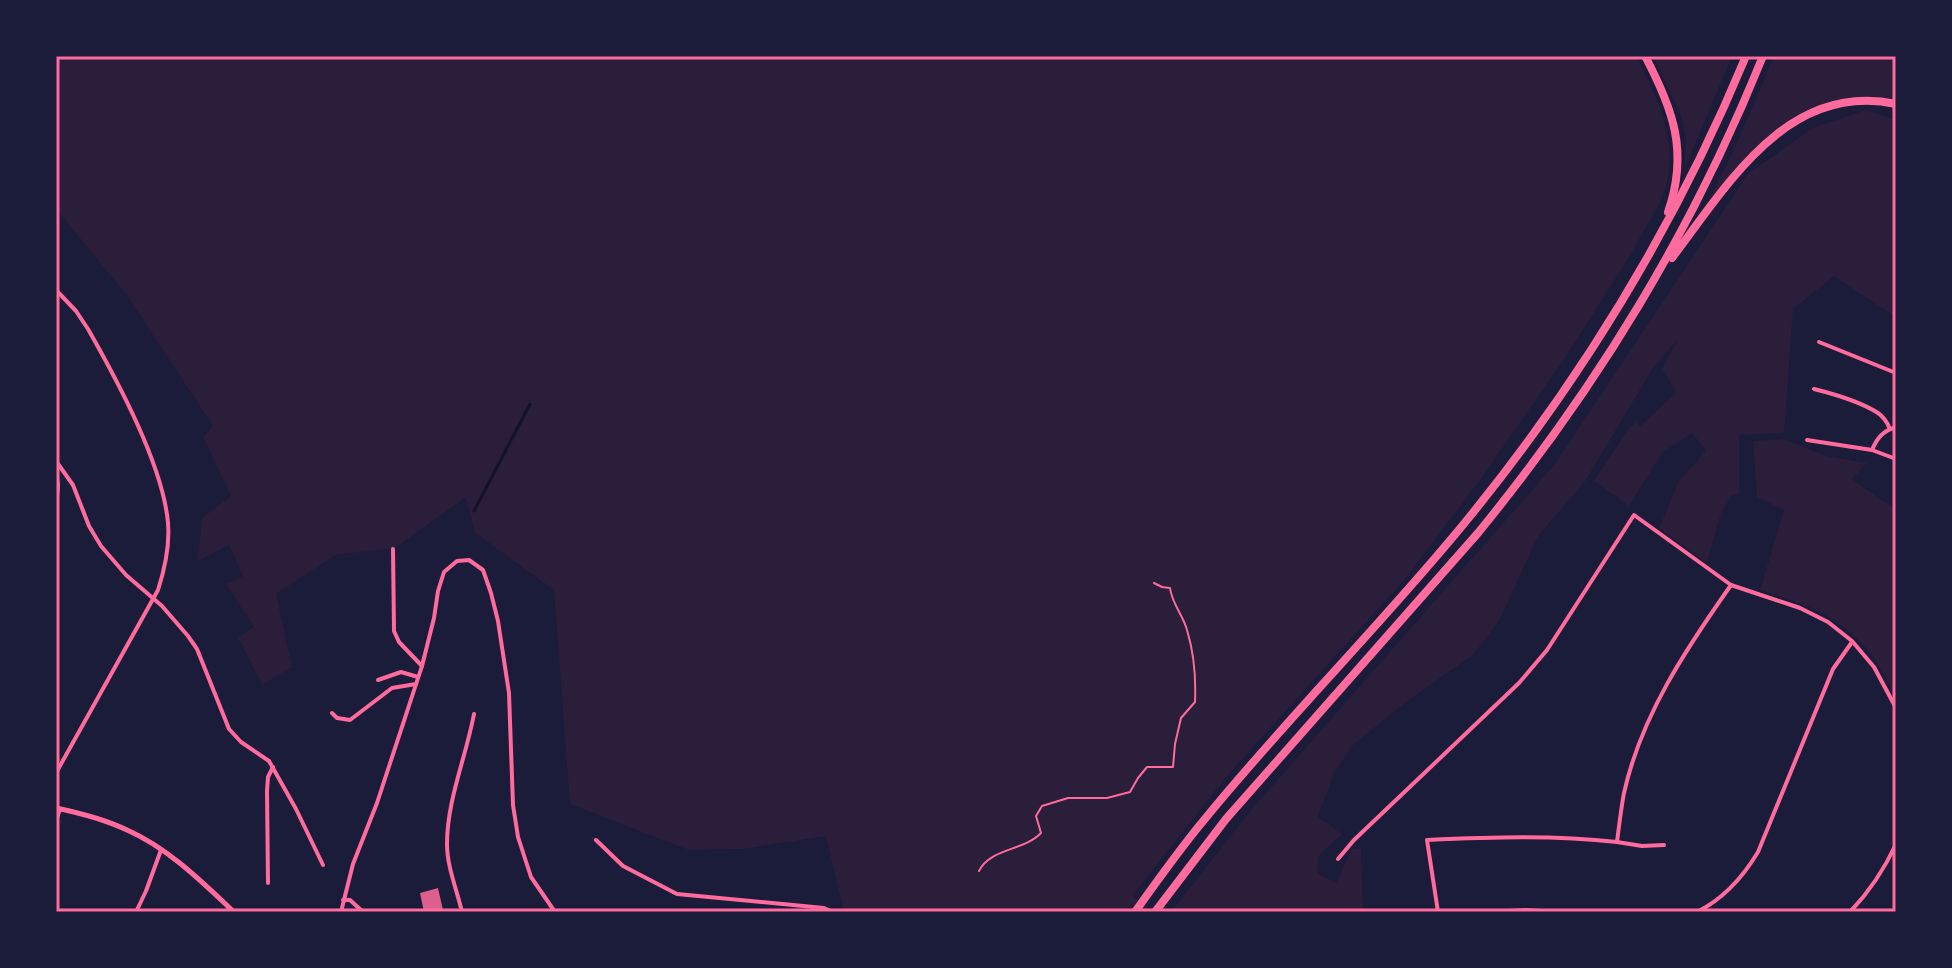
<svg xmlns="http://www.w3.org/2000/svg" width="1952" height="968" viewBox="0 0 1952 968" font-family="'Crimson Pro',serif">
<rect width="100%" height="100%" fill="#1b1b3a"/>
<g fill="#2a1e3b">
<path d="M 56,56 L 1637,56 L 1661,109 L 1669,144 L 1670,164 L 1668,179 L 1660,203 L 1626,262 L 1565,358 L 1480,480 L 1405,579 L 1226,777 L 1132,896 L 1155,912 L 844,912 L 826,836 L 743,849 L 689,850 L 570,804 L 554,590 L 475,533 L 466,497 L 395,548 L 335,555 L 276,594 L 292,667 L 262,685 L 238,637 L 254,627 L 226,584 L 243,576 L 229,545 L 198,561 L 202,518 L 231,496 L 203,437 L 213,426 L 126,294 L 56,209 Z"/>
<path d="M 1653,56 L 1732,56 L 1684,170 L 1686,141 L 1681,115 Z"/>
<path d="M 1774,56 L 1896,56 L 1896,101 L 1871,97 L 1848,99 L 1820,106 L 1796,118 L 1703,212 L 1741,134 Z"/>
<path d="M 1866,110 L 1896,120 L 1896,317 L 1834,276 L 1793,309 L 1784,433 L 1739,435 L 1739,494 L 1732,495 L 1721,513 L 1707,563 L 1659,528 L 1679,481 L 1706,451 L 1692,433 L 1662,453 L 1629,506 L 1594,481 L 1629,428 L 1637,422 L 1640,426 L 1676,393 L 1662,368 L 1678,339 L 1653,368 L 1584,483 L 1538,536 L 1499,621 L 1473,655 L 1406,702 L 1353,745 L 1334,773 L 1318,817 L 1342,834 L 1319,855 L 1317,873 L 1336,883 L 1352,849 L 1361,849 L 1363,912 L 1171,912 L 1251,810 L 1555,464 L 1748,174 L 1813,128 Z"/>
<path d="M 1783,439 L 1826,456 L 1867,463 L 1852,479 L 1896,510 L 1896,697 C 1888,683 1881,666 1871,654 C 1840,615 1805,604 1760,590 L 1784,510 L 1757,497 L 1753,441 Z"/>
</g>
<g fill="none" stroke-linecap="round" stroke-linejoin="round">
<path stroke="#12122b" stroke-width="3" d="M 474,511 L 530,404"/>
</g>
<path fill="#dd5f8e" d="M 438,888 L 443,910 L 437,912 L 436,909 L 431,910 L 431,912 L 424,912 L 420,893 Z"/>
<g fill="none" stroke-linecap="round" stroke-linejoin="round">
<path stroke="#ff6b9d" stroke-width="2" d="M 979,871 C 990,848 1024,851 1041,833 L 1036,816 L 1042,806 L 1068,798 L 1107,798 L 1130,792 L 1138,778 L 1147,767 L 1173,767 L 1175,744 L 1181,718 L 1195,702 C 1196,679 1194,653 1187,630 C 1183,615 1172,604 1170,588 L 1162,587 L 1154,583"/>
<g stroke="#ff6b9d" stroke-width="4">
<path d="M 56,290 L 76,311 L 88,329 C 117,380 163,465 168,523 C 170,546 165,568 158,590 L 56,773"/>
<path d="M 1819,342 L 1896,373"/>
<path d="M 1814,389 C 1834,394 1861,402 1878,413 C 1884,417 1887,422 1890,429"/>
<path d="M 1807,440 L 1872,450 L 1896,459"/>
<path d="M 1872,450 C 1877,438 1883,431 1896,427"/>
<path d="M 56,461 L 73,485 L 89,526 L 101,546 L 126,575 L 162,606 L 188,636 L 197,649 L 229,729 L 241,742 L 269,761 L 296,809 L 323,865"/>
<path d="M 56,471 L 58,485 L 56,507"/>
<path d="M 393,549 L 394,631 L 399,642 L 422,666"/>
<path d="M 378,680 L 401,672 L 418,677"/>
<path d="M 332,713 L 337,718 L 350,720 L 392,688 L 416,684"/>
<path d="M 56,821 L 60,809"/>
<path d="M 596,840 L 623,866 L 677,894 L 824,908 L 833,912"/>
<path d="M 1617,842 L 1642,846 L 1664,845"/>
<path d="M 1338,859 L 1354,840 L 1519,683 L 1547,650 L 1634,515 L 1731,585 L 1800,608 L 1828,622 L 1852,641 L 1874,667 L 1896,708"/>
<path d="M 268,883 L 267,791 L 268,777 L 273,767"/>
<path d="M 343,900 L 350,900 L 363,912"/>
<path d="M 136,912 L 146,891 L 161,850"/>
<path d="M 341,912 L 353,864 L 377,803 L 422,666 L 434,618 L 438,591 L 444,572 L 457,561 L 469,560 L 483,570 L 491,593 L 498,621 L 509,693 L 513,805 L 518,837 L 531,877 L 555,912"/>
<path d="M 462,912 C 457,890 447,867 447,844 C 447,800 466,757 474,714"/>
<path d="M 1438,912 L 1427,840 C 1491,837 1553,835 1617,842 C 1619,826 1621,809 1624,793 C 1641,716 1686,649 1731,585"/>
<path d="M 1491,912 L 1526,910 L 1558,912"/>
<path d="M 1697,912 C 1723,899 1743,877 1758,852 L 1833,669 L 1852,642"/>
<path d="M 1850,912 C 1870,891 1884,870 1896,844"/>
</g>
<path stroke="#ff6b9d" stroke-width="5" d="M 56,808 C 80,813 104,819 127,830 C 168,848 202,882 234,912"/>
<g stroke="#ff6b9d" stroke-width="8">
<path d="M 1645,56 C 1673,109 1689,152 1668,212"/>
<path d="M 1672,258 C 1728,184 1788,81 1896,104"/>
<path d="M 1135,912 C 1157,881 1179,850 1204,820 C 1288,717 1383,623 1467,520 C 1582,379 1676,225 1746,56"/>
<path d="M 1155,912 L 1226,819 L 1478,533 C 1598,386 1692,232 1763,56"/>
</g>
</g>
<rect width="1952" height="968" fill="none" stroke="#1b1b3a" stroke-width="116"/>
<rect x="58" y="58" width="1836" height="852" fill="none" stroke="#ff6b9d" stroke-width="3"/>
</svg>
